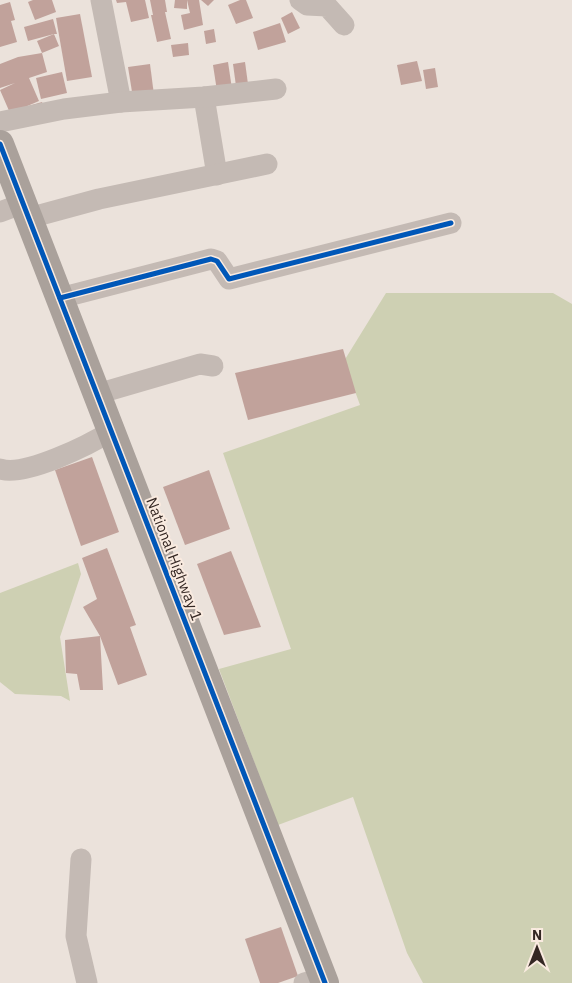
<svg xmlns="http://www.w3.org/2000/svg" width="572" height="983" viewBox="0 0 572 983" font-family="'IBM Plex Sans',sans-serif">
<rect width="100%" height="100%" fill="#ebe2db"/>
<g fill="#ced0b3">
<path d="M 386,293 L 553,293 L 572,304 L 572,983 L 423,983 L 407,953 L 353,797 L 278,825 L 219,669 L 291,649 L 223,453 L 360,405 L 344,361 Z"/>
<path d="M 78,563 L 81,574 L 60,637 L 70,701 L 61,696 L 15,694 L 0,682 L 0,593 Z"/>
</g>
<g fill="#c1a29b">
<path d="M 33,0 L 52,0 L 56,12 L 35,20 L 28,2 Z"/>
<path d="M 116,0 L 145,0 L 149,18 L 131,22 L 126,2 L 117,3 Z"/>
<path d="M 150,0 L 165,0 L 167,12 L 165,12 L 171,39 L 157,42 L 151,15 L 153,15 Z"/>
<path d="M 175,0 L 187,0 L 187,9 L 174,8 Z"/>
<path d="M 187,0 L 199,0 L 203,25 L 184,30 L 181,15 L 190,13 Z"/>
<path d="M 201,0 L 214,0 L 208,6 Z"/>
<path d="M 240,0 L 246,0 L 253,18 L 236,24 L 228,5 Z"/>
<path d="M 10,2 L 15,20 L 11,21 L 17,42 L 0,47 L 0,5 Z"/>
<path d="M 292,12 L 300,28 L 288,34 L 281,18 Z"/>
<path d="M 80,14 L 92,77 L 67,81 L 56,18 Z"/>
<path d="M 53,19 L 57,34 L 54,34 L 59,46 L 42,53 L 47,72 L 29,78 L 39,101 L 25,107 L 42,102 L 45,110 L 10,113 L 0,90 L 15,83 L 0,88 L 0,64 L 18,57 L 42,53 L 37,41 L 54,34 L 28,41 L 24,27 Z"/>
<path d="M 280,23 L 286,42 L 258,50 L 253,32 Z"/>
<path d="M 214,29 L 216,42 L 206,44 L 204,31 Z"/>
<path d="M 188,43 L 189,55 L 173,57 L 171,45 Z"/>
<path d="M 417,61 L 422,81 L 401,85 L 397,65 Z"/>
<path d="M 228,62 L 232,89 L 217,91 L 213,65 Z"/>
<path d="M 245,62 L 248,84 L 236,86 L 233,64 Z"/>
<path d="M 150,64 L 154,95 L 133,98 L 128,67 Z"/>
<path d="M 435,68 L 438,87 L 426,89 L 423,70 Z"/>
<path d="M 62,72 L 67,93 L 41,99 L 36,78 Z"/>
<path d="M 343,349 L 356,393 L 248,420 L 235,373 Z"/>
<path d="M 92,457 L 119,532 L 81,546 L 55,470 Z"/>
<path d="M 209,470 L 230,529 L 185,545 L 163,487 Z"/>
<path d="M 107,548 L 136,625 L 130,627 L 147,675 L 118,685 L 100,636 L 83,607 L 97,599 L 82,558 Z"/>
<path d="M 231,551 L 261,627 L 224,635 L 197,564 Z"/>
<path d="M 100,636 L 103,690 L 80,690 L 77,674 L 66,673 L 65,640 Z"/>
<path d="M 281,927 L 298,976 L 278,983 L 260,983 L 245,939 Z"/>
</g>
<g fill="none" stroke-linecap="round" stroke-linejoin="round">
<g stroke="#c4bab4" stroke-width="21">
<path d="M 101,0 L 121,102"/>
<path d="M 300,0 L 307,5 L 327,6 L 344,25"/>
<path d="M 204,97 L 217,175"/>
<path d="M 0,122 L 64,109 L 121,102 L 204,97 L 276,89"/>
<path d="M 0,212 L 24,203"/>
<path d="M 29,218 L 99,199 L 267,164"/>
<path d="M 60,298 L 211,259 L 217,261 L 229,279 L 233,278 L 451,223"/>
<path d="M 97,394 L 200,364 L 213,366"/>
<path d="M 0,469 C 25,477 89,445 111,431"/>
<path d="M 81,859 L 76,936 L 87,983"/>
<path d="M 304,983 L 322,978"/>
</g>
<path stroke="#aaa19b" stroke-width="28" d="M 0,144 L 325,983"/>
<g stroke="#faebe0" stroke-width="8">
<g id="cycleway">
<path d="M 0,144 L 325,983"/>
<path d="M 60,298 L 211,259 L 217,261 L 229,279 L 233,278 L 451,223"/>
</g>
</g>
<use href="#cycleway" stroke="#0057b8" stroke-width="5"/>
</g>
<g text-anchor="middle" stroke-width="4" stroke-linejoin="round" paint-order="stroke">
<g font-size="15" fill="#342723" stroke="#faebe0">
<text transform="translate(174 559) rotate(69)" y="5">National Highway 1</text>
</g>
</g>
<g transform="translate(537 948)" stroke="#faebe0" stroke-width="4" paint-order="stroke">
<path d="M0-4L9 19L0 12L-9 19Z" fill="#342723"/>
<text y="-8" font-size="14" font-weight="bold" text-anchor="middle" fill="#342723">N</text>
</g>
</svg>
